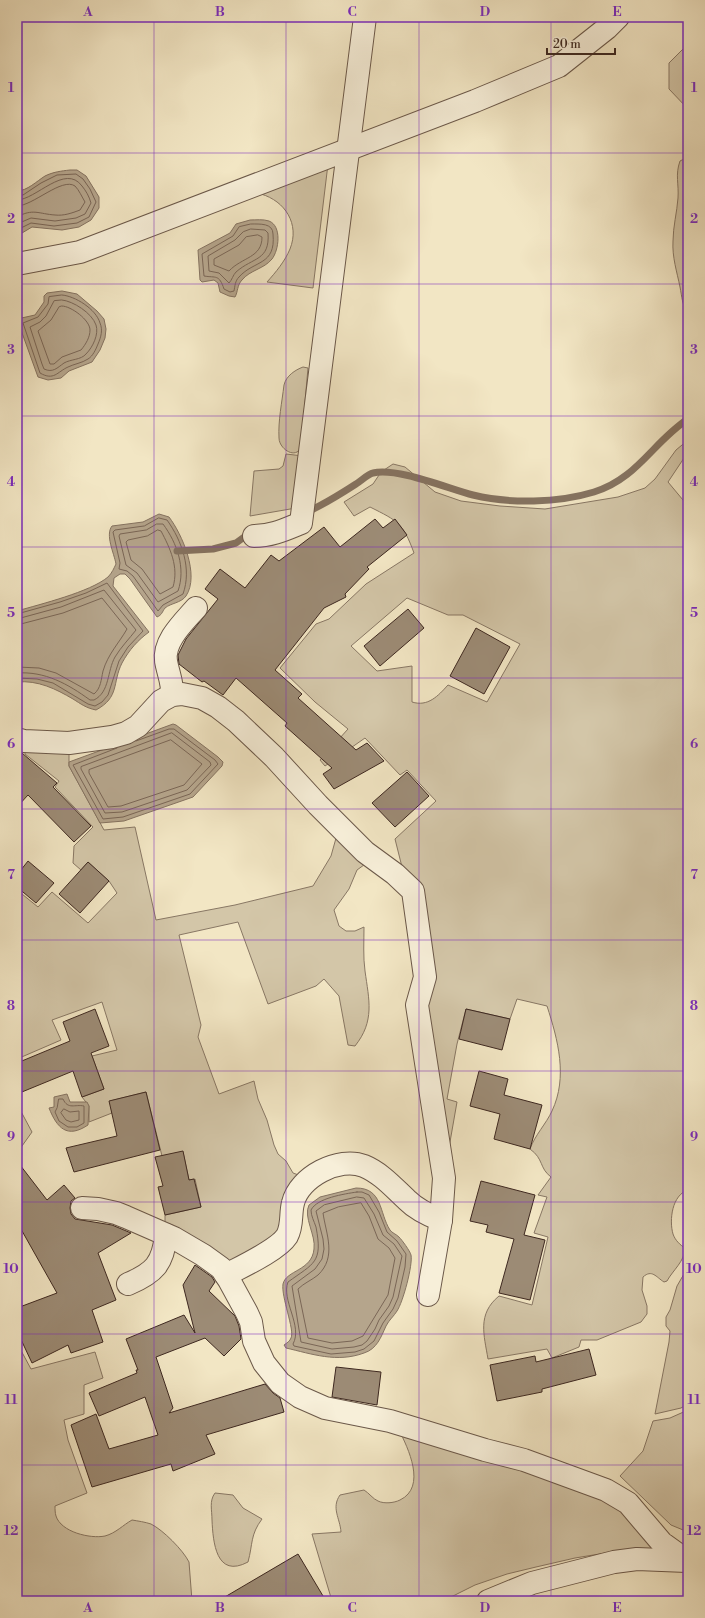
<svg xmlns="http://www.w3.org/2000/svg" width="705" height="1618" viewBox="0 0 705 1618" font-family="'Libre Bodoni',serif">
<rect width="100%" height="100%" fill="#f2e6c4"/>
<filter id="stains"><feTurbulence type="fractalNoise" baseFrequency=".005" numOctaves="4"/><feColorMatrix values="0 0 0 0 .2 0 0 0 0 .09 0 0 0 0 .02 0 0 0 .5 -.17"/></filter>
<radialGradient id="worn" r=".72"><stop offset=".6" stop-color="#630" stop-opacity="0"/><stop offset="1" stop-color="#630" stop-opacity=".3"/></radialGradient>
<g fill="#d3c6a8" stroke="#887764" fill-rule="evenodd">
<path d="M 688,44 L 688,109 L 669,89 L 669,63 Z"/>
<path d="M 688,157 L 688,313 C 682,305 682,297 680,287 C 677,272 672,257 673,241 C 673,227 677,212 678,198 C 679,184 675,175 680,161 Z"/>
<path d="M 328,164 L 313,288 L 267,282 C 276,272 285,261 290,249 C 300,224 285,201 261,194 Z"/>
<path d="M 303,367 L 308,368 L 301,447 C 296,460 279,449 279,438 C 278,421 282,402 284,385 C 286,376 295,370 303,367 Z"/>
<path d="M 688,440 L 688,452 L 668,482 L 688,506 L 688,1190 C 672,1195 669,1220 673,1234 C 675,1240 680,1245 685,1248 C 685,1261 673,1270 667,1281 L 664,1282 C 656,1277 652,1269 643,1277 L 642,1290 L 647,1306 L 647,1314 L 641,1322 L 597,1340 L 581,1340 L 579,1347 L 552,1358 L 547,1349 L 488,1359 C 484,1335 477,1314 499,1296 L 532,1305 L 548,1237 L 534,1233 L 547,1197 L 538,1195 L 551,1177 C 539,1168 544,1159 530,1149 C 535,1135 546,1124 552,1111 C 568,1077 558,1040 547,1006 L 517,999 L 510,1019 L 466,1009 L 457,1044 L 447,1099 L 457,1102 L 447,1159 L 402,867 L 395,839 L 436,801 L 407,770 L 400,775 L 365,738 L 325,766 L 320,760 L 348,729 L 315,702 L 280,668 L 316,624 L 329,619 L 366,584 L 414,553 C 403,523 398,521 370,507 L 354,516 L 344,502 L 373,484 L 381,472 L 393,464 L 405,467 L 435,492 L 461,501 L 500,506 L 545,509 L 618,497 L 645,488 L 655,479 L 676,450 ZM 407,598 L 448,615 L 463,615 L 520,644 L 487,702 L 448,685 C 438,696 428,707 412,702 L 412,666 L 377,671 L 351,646 Z"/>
<path d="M 286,454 L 303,456 L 296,508 L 250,516 L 254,471 L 279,469 L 283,466 Z"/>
<path d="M 25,747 L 69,751 L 69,766 L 104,830 L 135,827 L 156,920 L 235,905 L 313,886 L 331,856 L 338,831 L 368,862 L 357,870 L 349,889 L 334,910 L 339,926 L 346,931 L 355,931 L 364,927 C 364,941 363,957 365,971 C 369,1000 375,1021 355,1046 L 348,1045 L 339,996 L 324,979 L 316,986 L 268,1004 L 238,922 L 179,935 L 201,1025 L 198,1037 L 219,1094 L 254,1081 L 258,1099 L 267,1120 L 274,1145 L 278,1154 L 286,1161 L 293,1173 L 304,1177 L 283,1231 L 227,1268 L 165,1226 L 165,1215 L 201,1207 L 195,1179 L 189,1180 L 183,1152 L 162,1156 L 146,1092 L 110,1101 L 112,1113 L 89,1122 L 89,1106 L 82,1097 L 104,1089 L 92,1056 L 117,1050 L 102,1002 L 52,1020 L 61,1040 L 17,1059 L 17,890 L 38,907 L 52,892 L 88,923 L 117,893 L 109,881 L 88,862 L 81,870 L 73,863 L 74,846 L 93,827 L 55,787 L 59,781 L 25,754 Z"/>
<path d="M 17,1104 L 32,1132 L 17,1153 Z"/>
<path d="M 688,1267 L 688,1404 L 681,1408 L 655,1414 L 669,1342 L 670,1331 L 666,1326 L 666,1317 L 670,1310 L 677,1286 Z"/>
<path d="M 17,1343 L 31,1369 L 95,1352 L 103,1378 L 84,1385 L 84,1414 L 64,1420 L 68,1440 L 87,1493 L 55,1506 C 55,1509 55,1513 56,1516 C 61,1532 90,1539 105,1536 C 116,1533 123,1525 132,1520 C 138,1521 145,1522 151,1524 C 163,1530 183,1550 189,1562 L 192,1601 L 17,1601 Z"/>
<path d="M 688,1410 L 688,1532 L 671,1525 L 620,1476 L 643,1451 L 653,1421 L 670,1418 Z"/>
<path d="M 399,1430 L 544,1473 L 615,1503 L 656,1551 L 624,1550 L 575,1558 L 536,1567 L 507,1574 L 475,1585 L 443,1601 L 332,1601 L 312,1534 L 341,1532 C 340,1518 331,1508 340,1495 L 364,1490 C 369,1493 373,1499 378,1501 C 384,1504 394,1503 400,1500 C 427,1487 408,1448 399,1430 Z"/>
<path d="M 215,1493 L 233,1495 L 243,1508 L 262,1519 C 250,1535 253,1544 248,1562 C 216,1579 213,1542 212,1520 C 212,1510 209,1501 215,1493 Z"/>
</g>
<g fill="#b5a58c" stroke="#857361">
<path d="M 70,170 L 77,170 L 86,176 L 99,197 L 99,208 L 91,220 L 79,227 L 62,230 L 32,227 L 17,236 L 17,191 C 27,191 37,181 45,176 C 53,172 61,171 70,170 Z"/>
<path d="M 250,220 C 256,220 263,219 269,221 C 282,226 279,250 272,259 C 264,269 250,270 242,280 C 237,285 238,292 235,297 L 229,296 L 220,292 L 218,283 L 214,280 L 202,282 L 200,280 L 198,250 L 230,233 L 236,224 Z"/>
<path d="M 62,291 L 77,294 L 97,311 L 104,319 L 106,329 L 105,338 L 100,350 L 92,362 L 69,371 L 61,378 L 48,380 L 38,377 L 17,319 L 35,315 L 44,302 L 44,296 L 47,293 Z"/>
<path d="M 159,514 L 169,517 C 182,534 200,575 186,596 C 181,603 171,603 165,608 C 162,612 162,615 157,617 L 130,579 L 125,574 L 120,574 L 114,578 L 113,586 L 149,632 C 138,640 129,650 122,663 C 112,683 120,697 96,710 C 86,708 81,704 73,699 C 56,689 38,680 17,682 L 17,611 C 41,604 90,592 108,577 C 112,573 114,568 116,564 C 114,553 105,535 112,526 L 143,522 Z"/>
<path d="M 173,724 L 176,725 L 218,757 L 223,762 L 222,766 L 193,797 L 124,821 L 100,823 L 69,766 L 69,762 Z"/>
<path d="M 67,1094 L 70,1102 L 87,1102 L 89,1106 L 88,1125 C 67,1139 57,1128 49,1108 L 54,1107 L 54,1097 Z"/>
<path d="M 356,1188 C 383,1188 379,1213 390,1230 C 392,1233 396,1234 399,1237 C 402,1240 410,1251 411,1255 C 413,1265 403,1302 397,1311 C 394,1316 389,1320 386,1326 C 381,1337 377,1349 364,1353 C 337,1363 312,1354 286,1348 L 284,1345 C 287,1343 290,1341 291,1338 C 295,1330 281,1297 283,1284 C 286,1270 312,1271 314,1249 C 316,1235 303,1217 309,1205 L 320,1197 Z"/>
</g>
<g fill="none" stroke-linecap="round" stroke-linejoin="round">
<g stroke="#7a6656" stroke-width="1">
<path d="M 17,195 L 23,195 L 41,183 L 57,175 L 76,174 L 83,179 L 90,189 L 96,202 L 89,217 L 77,223 L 54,226 L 31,223 L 17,230"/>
<path d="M 17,200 C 36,200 65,163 82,186 C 86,191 89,196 91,203 L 85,214 L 76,218 L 55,221 L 31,218 L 17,224"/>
<path d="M 17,206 C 33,206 62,177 75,186 C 79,190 82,197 85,202 L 80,210 C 72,213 64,216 55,215 C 39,214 33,208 17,217"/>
<path d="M 251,224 C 260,224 273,223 273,234 C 276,266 254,260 239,277 C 235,281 235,286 234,291 L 230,292 L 224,289 C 219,274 216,278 204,276 L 202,254 L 233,236 L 239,227 Z"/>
<path d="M 251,229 L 265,230 L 268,233 C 270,261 253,257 236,272 C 233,275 232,280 229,283 L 219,273 L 209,271 L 208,256 L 235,240 L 243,232 Z"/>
<path d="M 258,235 L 262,237 C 262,258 242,257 229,271 L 214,265 L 214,259 L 239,245 L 246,237 Z"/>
<path d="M 62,295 C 75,296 96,309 100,323 C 103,330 101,337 98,344 C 96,349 93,356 88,359 C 82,363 74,364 68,367 C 57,372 54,381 40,373 L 23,323 L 38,317 L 48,304 L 49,297 Z"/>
<path d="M 62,300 C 73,301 92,313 96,325 C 99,334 93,347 86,354 C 81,360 71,359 64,363 C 57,368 53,373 44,369 L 42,364 L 30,327 L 40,322 L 46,316 L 54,301 Z"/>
<path d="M 62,306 C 71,306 90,320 90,330 C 90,337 86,344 81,350 L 62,357 L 54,364 L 50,364 L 38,331 L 51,320 L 59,307 Z"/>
<path d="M 159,518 L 167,520 C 182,541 192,569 183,594 L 163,605 L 158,611 L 133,576 L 127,571 L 119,569 L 120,563 L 113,532 L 115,530 L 144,526 Z"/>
<path d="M 157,524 L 163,524 C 177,543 186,568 178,591 L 158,602 L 137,573 L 126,565 L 119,536 L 120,534 L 146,530 Z"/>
<path d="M 158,530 L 161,531 C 170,548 179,567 173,587 L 160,594 L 142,569 L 131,560 L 126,542 L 128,540 L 147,536 Z"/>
<path d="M 17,614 L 60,602 L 86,593 L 107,583 L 143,631 L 128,647 L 119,661 L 108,695 L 102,702 L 95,706 L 88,704 L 53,683 L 37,679 L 17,678"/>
<path d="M 17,619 L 61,607 L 104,590 L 136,630 C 129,639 121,647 115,657 C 107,671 110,692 94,700 L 90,700 C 68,684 45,671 17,673"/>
<path d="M 17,625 L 63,613 L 102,598 L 127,629 C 119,643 108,654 103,671 C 101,680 101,688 94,694 L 56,673 L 39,668 L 17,667"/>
<path d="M 172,733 L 210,762 L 211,765 L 187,790 L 122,812 L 105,813 L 81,769 L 81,767 Z"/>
<path d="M 171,740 L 202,764 L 184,785 L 121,806 L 108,807 L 89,773 L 89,770 Z"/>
<path d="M 117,748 L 73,765 L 103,819 L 123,817 L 190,794 L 218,764 L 215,760 L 174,729 L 169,729 L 136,741"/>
<path d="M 59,1099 L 63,1099 C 68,1110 75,1104 84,1106 L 84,1123 L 77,1127 L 68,1127 L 59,1121 L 55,1112 L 57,1108 Z"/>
<path d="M 64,1109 L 70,1112 L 79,1111 L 79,1120 L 71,1122 L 66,1120 L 61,1113 Z"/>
<path d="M 357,1192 L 362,1192 L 369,1195 L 379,1212 L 387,1232 L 397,1241 L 406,1254 L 405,1267 L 398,1298 L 393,1309 L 383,1323 L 374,1341 L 364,1349 L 355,1352 L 331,1354 L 294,1346 L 293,1344 C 303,1326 281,1300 288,1282 C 314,1263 323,1263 316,1227 C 314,1221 311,1216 311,1210 C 317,1198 344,1194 357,1192 Z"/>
<path d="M 357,1197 L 364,1198 L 374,1214 L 383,1235 L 394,1244 L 402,1256 L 393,1297 L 389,1306 L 379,1320 L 375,1329 L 367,1341 L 362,1345 L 354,1347 L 332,1349 L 301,1342 L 292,1286 L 315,1269 L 322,1259 L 324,1249 L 323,1239 L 316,1211 L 324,1205 Z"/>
<path d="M 361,1203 L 369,1216 L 378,1239 L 389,1248 L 395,1258 L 388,1295 L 363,1336 L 352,1341 L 332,1343 L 308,1338 L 298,1289 C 304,1283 312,1280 318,1275 C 337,1257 326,1234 323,1213 L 338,1207 Z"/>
</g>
<g stroke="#857361" stroke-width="7">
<path d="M 305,513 C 323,505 339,495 356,484 C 361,481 368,474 373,473 C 397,467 449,489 473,495 C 510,504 558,503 594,492 C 637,479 653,442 688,419"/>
<path d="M 177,551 L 213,549 L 236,543 L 251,532"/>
</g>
</g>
<g fill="#9c8b75" stroke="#3e2820">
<path d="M 375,519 L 383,528 L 395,519 L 407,535 L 367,567 L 369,569 L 345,594 L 346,597 L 324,608 L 275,670 L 302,694 L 298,698 L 356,750 L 367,743 L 384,761 L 334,789 L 323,774 L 332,768 L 285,726 L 287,723 L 236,678 L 223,695 L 204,681 L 202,682 L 179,664 L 178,655 L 186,639 L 218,599 L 205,589 L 220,569 L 245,588 L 271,555 L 279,561 L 324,527 L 340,547 Z"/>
<path d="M 408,609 L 424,628 L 380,666 L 364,646 Z"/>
<path d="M 476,628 L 510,647 L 484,694 L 450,676 Z"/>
<path d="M 17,752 L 22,753 L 57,783 L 53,787 L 91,826 L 74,842 L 28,795 L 17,807 Z"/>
<path d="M 407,772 L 429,796 L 395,827 L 372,803 Z"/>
<path d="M 28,861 L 54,883 L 36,903 L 17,887 L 17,875 Z"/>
<path d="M 88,862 L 109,881 L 80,913 L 59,894 Z"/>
<path d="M 95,1009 L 109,1046 L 91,1053 L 104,1089 L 82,1097 L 73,1071 L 17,1094 L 17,1063 L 70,1041 L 63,1022 Z"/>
<path d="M 466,1009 L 510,1019 L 502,1050 L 459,1039 Z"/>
<path d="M 479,1071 L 508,1079 L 504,1095 L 542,1105 L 530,1149 L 494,1139 L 500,1114 L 470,1106 Z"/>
<path d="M 146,1092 L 160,1150 L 74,1172 L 66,1148 L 117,1136 L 109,1101 Z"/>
<path d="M 183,1151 L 189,1180 L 194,1179 L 201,1207 L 165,1215 L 158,1187 L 163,1186 L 155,1157 Z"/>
<path d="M 17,1161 L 47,1200 L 64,1185 L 75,1198 L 71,1201 L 70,1208 L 71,1214 L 75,1219 L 112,1225 L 131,1233 L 98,1253 L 116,1300 L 92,1310 L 103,1342 L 71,1353 L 68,1345 L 32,1363 L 17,1331 L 17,1308 L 57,1293 L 17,1222 Z"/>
<path d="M 481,1181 L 535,1195 L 524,1235 L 545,1240 L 530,1300 L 499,1293 L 514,1239 L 486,1232 L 488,1225 L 470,1221 Z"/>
<path d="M 195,1265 L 212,1277 L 215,1282 L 209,1291 L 235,1316 L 239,1326 L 241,1339 L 224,1356 L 205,1338 L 156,1357 L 173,1408 L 169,1413 L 265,1384 L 273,1393 L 280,1398 L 284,1412 L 206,1435 L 215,1454 L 173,1471 L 171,1464 L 92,1487 L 71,1425 L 96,1414 L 109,1449 L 158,1435 L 145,1397 L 99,1416 L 89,1393 L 137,1373 L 136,1370 L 138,1370 L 126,1339 L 184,1315 L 195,1333 L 183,1285 Z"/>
<path d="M 589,1349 L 596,1375 L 542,1389 L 542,1392 L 497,1401 L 490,1365 L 535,1356 L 536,1362 Z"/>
<path d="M 336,1367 L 381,1372 L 377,1405 L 332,1397 Z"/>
<path d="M 298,1554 L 326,1601 L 218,1601 Z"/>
</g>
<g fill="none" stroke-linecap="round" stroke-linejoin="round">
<g stroke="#6b5849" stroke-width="24">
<g id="minor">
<path d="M 17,264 L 80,252 L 475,101 L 559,66 L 607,28 L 618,17"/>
<path d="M 254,536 C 272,536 286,529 301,523 L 365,17"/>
<path d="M 172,695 C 173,683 168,673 166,661 C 163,641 184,622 196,608"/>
<path d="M 17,739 L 24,741 L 69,743 L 112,737 L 126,733 L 138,726 L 161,701 L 172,695 L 182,694 L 202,698 L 218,707 L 236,721 L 274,757 L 318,805 L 365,852 L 395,874 L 413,891 L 425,977 L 417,1005 L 444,1178 L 441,1220 L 428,1295"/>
<path d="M 82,1208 L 98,1209 L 116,1213 L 126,1217 L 174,1238 L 203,1255 L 221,1268 L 229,1280 L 247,1313 L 251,1322 L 254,1341 L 264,1363 L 280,1383 L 300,1397 L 325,1408 L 390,1421 L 485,1450 L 524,1460 L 606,1490 L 628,1503 L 662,1543 L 687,1561"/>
<path d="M 226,1275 C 241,1267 278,1250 287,1236 C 293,1225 290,1214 293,1203 C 299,1177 339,1156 364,1166 C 381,1173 394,1188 407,1200 C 416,1209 428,1215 441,1220"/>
<path d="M 128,1284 C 154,1273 163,1264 166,1235"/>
<path d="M 488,1601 L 532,1583 L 614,1562 L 637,1559 L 687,1561"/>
</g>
</g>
<use href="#minor" stroke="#f7efd9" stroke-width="22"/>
</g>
<path fill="none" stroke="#7b2cbf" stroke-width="1" stroke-opacity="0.55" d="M 154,17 L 154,1601M 286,17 L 286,1601M 419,17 L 419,1601M 551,17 L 551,1601M 17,153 L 688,153M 17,284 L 688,284M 17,416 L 688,416M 17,547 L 688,547M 17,678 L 688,678M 17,809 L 688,809M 17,940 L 688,940M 17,1071 L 688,1071M 17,1202 L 688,1202M 17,1334 L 688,1334M 17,1465 L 688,1465"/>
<rect width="705" height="1618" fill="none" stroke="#f2e6c4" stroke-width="44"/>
<path d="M547 48v6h68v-6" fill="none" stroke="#3e2820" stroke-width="2"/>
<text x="553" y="48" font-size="12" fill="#3e2820" stroke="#f7efd9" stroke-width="3" paint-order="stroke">20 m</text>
<rect x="22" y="22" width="661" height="1574" fill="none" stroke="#7b2cbf" stroke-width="1.5"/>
<g font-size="13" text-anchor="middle" font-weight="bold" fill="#7b2cbf">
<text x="88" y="16">A</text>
<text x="220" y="16">B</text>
<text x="352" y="16">C</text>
<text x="485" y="16">D</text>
<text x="617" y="16">E</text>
<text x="11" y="92">1</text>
<text x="694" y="92">1</text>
<text x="11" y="223">2</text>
<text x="694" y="223">2</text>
<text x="11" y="354">3</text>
<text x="694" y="354">3</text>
<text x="11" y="486">4</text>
<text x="694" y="486">4</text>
<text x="11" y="617">5</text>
<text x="694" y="617">5</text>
<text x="11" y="748">6</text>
<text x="694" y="748">6</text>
<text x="11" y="879">7</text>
<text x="694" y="879">7</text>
<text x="11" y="1010">8</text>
<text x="694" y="1010">8</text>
<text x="11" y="1141">9</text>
<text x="694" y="1141">9</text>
<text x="11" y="1273">10</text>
<text x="694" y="1273">10</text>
<text x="11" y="1404">11</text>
<text x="694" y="1404">11</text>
<text x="11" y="1535">12</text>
<text x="694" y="1535">12</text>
<text x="88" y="1612">A</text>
<text x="220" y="1612">B</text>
<text x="352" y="1612">C</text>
<text x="485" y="1612">D</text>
<text x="617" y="1612">E</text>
</g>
<rect width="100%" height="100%" filter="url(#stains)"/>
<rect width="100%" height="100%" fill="url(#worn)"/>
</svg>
